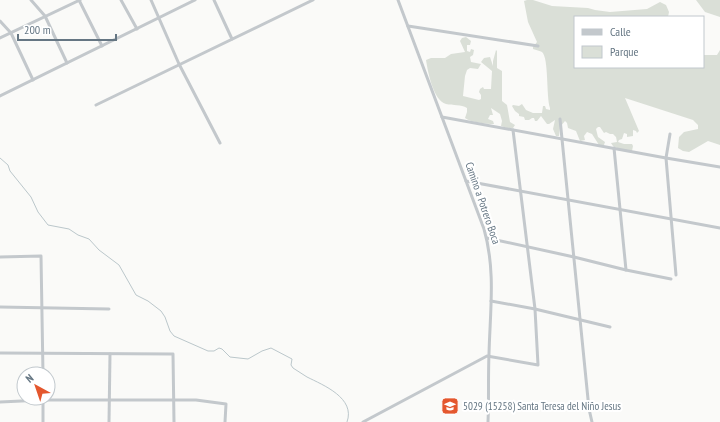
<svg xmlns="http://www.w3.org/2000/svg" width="720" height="422" viewBox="0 0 720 422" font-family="'PT Sans Narrow',sans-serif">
<rect width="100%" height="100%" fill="#fafaf8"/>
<g fill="#dadfd7">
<path d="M 527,0 L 533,0 L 552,6 L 588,8 L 595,10 L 610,12 L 647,9 L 660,2 L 666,5 L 669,12 L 668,17 L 575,17 L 575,67 L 703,67 L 703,55 L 717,55 L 720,50 L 720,145 L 708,141 L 689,152 L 683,151 L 678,148 L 679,137 L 684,132 L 698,129 L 698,125 L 693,120 L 625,98 L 639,131 L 637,133 L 636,131 L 633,130 L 633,136 L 627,137 L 627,134 L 624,133 L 622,139 L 619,140 L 618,142 L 624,144 L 632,144 L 633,146 L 632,151 L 619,149 L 613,146 L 611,143 L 617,142 L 616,137 L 613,134 L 610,134 L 606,132 L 604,133 L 600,127 L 598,127 L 596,129 L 598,137 L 605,142 L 604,145 L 599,145 L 592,134 L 587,132 L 584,136 L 585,140 L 580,141 L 576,131 L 568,128 L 567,123 L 565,121 L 560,127 L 559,136 L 556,136 L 553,129 L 555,120 L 549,124 L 547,124 L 541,116 L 537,121 L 535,121 L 534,118 L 532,118 L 529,120 L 525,120 L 524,117 L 519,116 L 519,114 L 515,111 L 512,106 L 513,105 L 519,106 L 522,104 L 526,110 L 533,113 L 542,113 L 543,106 L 545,106 L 546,109 L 550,110 L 550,108 C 546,96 549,58 542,52 C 540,51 536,50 533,49 L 533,47 L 537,42 L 528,22 L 524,1 Z"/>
<path d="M 696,0 L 720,0 L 720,17 L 705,12 Z"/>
<path d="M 466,37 L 471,41 L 470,45 L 467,45 L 467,51 L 470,52 L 471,49 L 474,50 L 473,55 L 470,57 L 471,62 L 481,64 L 478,69 L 470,68 L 467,70 L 465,76 L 463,96 L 479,100 L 481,99 L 481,95 L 479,92 L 480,89 L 483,87 L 484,89 L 491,89 L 492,71 L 481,62 L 484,58 L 490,57 L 493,66 L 493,61 L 496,50 L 497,51 L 497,68 L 502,71 L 502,101 L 507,105 L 510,122 L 515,125 L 513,128 L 510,129 L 501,126 L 502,121 L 500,114 L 491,108 L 493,115 L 490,115 L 488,119 L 493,121 L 494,124 C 487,124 470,122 465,118 L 467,112 L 467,108 C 461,104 453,106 446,104 C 433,100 428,72 426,60 L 431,58 L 445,58 L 451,54 L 465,52 L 460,41 L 462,38 Z"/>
</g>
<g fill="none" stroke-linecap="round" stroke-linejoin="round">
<path stroke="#bbc7cb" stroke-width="1" d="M 0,158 L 8,165 L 10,171 L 31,197 L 38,212 L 48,225 L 69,229 L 78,235 L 89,239 L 99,250 L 119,265 L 136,295 L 148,301 L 161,311 L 165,317 L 170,331 L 174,336 L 208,351 L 214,351 L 219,348 L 222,349 L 230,357 L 248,359 L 262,351 L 271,348 L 292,359 L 291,365 L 293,368 C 298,371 302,374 307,377 C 323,385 356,398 347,422"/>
<g stroke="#c3c8cc" stroke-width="3">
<path d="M 31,0 L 45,16 L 67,63"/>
<path d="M 79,0 L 102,46"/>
<path d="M 121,0 L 137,29"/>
<path d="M 151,0 L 179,64 L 220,143"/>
<path d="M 214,0 L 232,39"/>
<path d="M 398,0 L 484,229 C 496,271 490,311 489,354 C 488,377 489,399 488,422"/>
<path d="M 0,21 L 11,33 L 33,80"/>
<path d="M 408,26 L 538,46"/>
<path d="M 0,38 L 80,0"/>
<path d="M 0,96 L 195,0"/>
<path d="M 96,105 L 313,0"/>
<path d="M 442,117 L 666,158 L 720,167"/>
<path d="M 560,119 L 589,409 L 592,422"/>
<path d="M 670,134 L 666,158 L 676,275"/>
<path d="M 614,148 L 626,270"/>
<path d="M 466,181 L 720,228"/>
<path d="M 487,238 L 574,257 L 626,270 L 671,279"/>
<path d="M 0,257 L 41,256 L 43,374"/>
<path d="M 491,301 L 535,309 L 610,327"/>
<path d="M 0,307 L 109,309"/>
<path d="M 0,353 L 173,354 L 174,422"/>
<path d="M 43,400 L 43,422"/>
<path d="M 0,402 L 43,400 L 196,400 L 226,404 L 225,422"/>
<path d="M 109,422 L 110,354"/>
<path d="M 363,422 L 487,356 L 538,365 L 535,309 L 513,130"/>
</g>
</g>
<defs>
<g id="school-square" transform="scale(0.9)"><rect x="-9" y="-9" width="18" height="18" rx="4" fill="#e4572e" stroke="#fff"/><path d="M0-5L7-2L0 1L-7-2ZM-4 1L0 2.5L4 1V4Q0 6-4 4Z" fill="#fff"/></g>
</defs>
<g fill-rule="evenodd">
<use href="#school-square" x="450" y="406"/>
</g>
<g text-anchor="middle" stroke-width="4" stroke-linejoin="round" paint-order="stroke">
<g font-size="11" fill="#657683" stroke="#fff">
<text transform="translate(483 203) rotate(71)" y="4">Camino a Potrero Boca</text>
</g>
<g font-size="11" fill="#657683" stroke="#fff" text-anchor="start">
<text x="463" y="410">5029 (15258) Santa Teresa del Niño Jesus</text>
</g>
</g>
<rect x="574" y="16" width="130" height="52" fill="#ffffff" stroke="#c1c8cd"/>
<rect x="582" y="29" width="20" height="6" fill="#c3c8cc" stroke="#c1c8cd"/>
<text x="610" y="36" font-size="12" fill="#657683">Calle</text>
<rect x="582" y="46" width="20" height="12" fill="#dadfd7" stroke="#c1c8cd"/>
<text x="610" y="56" font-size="12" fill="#657683">Parque</text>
<g transform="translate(36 386) rotate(320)"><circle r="19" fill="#ffffff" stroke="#c1c8cd"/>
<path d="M0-3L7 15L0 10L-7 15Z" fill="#e4572e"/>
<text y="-6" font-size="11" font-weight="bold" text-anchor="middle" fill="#657683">N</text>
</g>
<path d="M18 34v6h98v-6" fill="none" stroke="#657683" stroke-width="2"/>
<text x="24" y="34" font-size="12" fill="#657683" stroke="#ffffff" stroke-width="3" paint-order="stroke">200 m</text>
</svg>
